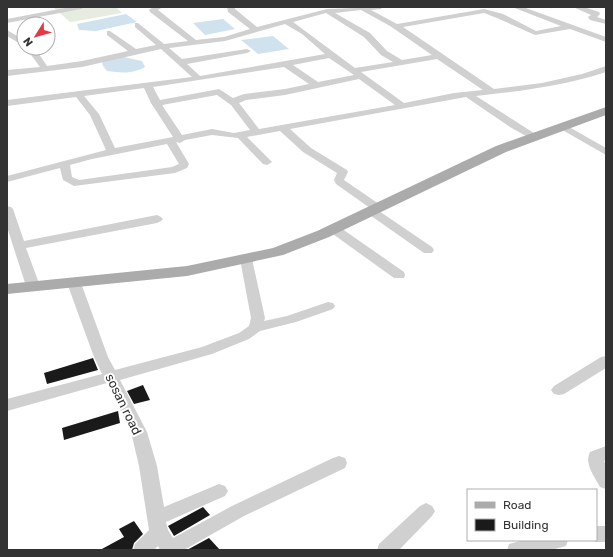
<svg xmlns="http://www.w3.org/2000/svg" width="613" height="557" viewBox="0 0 613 557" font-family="Rubik,sans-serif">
<rect width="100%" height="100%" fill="#fff"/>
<path fill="#e6ecdf" d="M 53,7 L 116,7 L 122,13 L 72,22 L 71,22 L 50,24 L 70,22 Z"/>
<g fill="#cfe2ee">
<path d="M 126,14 L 137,22 L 96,31 L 79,30 L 77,24 Z"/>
<path d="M 223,19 L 235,29 L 205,35 L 193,23 Z"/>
<path d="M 273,36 L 289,49 L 258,54 L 241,40 Z"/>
<path d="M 119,56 L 142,61 L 145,67 C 133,74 121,73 107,71 L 103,66 L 102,62 Z"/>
</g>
<g fill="#1a1a1a">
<path d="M 93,358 L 98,370 L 47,384 L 44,373 Z"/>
<path d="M 143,385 L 150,400 L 134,404 L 127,391 Z"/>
<path d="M 118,411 L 120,423 L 64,440 L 62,428 Z"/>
<path d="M 203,507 L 210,515 L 174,536 L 168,526 Z"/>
<path d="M 134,521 L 143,534 L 134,543 L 132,550 L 100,550 L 124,537 L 119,529 Z"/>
<path d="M 209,538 L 220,550 L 187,550 Z"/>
</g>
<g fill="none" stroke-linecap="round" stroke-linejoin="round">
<g fill="#d0d0d0" fill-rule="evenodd">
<path d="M 70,7 L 85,7 L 81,9 L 7,23 L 7,19 Z"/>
<path d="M 153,7 L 163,7 L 158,10 L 196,40 L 224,37 L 250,29 L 228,12 L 227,7 L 235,7 L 235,9 L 257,27 L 327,9 L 382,7 L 381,9 L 371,10 L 397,24 L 484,9 L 503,14 L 536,31 L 561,26 L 512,7 L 523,7 L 606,37 L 606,42 L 570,29 L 535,35 L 497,18 L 484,13 L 403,27 L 494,89 L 542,83 L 582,74 L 606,66 L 606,72 C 564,86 521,91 476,96 L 537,135 L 538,137 L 537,139 L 533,140 L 510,127 L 466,97 L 290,129 L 311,148 L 347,170 L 348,172 L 344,180 L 382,206 L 384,208 L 379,211 L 432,247 L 434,250 L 432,253 L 424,253 L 367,213 L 365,211 L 370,208 L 336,184 L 334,180 L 337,173 L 303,152 L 280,131 L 247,137 L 272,162 L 267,165 L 263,164 L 238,138 L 212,135 L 185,140 L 180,143 L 176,142 L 189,164 L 187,168 L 175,173 L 74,186 L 63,180 L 60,168 L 7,182 L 7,176 L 106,150 L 90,115 L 76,97 L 7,106 L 7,100 L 192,77 L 161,49 L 82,67 L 7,76 L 7,70 L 40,67 L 26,48 L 35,48 L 47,66 L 82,61 L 128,51 L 107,35 L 107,31 L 110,31 L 136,49 L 156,45 L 135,27 L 135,23 L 138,23 L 164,44 L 188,41 L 150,12 L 149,10 ZM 361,10 L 390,26 L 432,55 L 402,60 L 387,51 L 370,33 L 335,13 ZM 326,13 L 364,37 L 381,55 L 393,62 L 355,68 L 293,22 ZM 285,24 L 302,34 L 325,54 L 200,76 L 187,64 L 247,53 L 251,51 L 247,49 L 182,59 L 169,48 L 225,41 ZM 329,58 L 354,75 L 318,82 L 293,65 ZM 437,59 L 483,90 L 454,93 L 404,103 L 361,72 ZM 284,67 L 309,84 L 285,89 L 244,94 L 233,98 L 219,89 L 160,100 L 153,87 ZM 359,79 L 395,105 L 259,129 L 239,103 L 246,100 L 285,95 ZM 144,88 L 151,103 L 173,137 L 115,148 L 99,114 L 84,96 ZM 217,95 L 231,105 L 250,130 L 234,133 L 212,129 L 182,135 L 162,105 ZM 167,144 L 179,164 L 172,167 L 79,180 L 72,177 L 70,165 L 92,159 Z"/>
<path d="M 573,7 L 584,7 L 599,12 L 600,14 L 597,17 L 606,20 L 606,24 L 590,20 L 588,17 L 591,15 Z"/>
<path d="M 7,30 L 24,40 L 24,46 L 7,36 Z"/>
<path d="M 562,123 L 606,148 L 606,155 L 559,128 L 557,126 Z"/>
<path d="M 7,206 L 11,207 L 13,209 L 24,241 L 157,215 L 161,217 L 163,219 L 161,221 L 157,223 L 26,248 L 40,286 L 38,289 L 28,289 L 26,286 L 7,227 Z"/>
<path d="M 334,225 L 338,226 L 404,272 L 405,275 L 404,278 L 394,278 L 330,232 L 328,229 L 330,226 Z"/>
<path d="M 246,255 L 250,256 L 252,259 L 265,318 L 264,321 L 287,316 L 328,302 L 333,303 L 335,306 L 333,309 L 296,322 L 260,331 L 249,339 L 212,354 L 120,380 L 147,432 L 157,466 L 164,507 L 219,484 L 225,486 L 228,491 L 225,496 L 166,522 L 168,530 L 173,538 L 232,506 L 333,458 L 339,456 L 345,458 L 347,463 L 345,468 L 244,516 L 184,550 L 160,550 L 158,546 L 154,550 L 133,550 L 135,544 L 149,530 L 139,466 L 131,432 L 107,383 L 7,411 L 7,399 L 102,374 L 94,357 L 67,283 L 69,280 L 79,280 L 81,283 L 108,357 L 115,370 L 202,347 L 239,333 L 249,326 L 251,318 L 240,259 L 242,256 Z"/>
<path d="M 606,356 L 606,368 L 564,394 L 559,395 L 554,394 L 551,390 L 554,386 L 601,357 Z"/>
<path d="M 606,446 L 606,460 L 604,461 L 606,465 L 606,489 L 600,487 C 595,477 584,464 590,452 Z"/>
<path d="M 426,503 L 432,506 L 435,511 L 432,516 L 399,550 L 377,550 L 379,544 L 420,506 Z"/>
<path d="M 596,526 L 606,526 L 606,542 L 596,542 L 591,540 L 596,540 Z"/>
<path d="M 524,540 L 568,540 L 566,546 L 551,550 L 507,550 L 509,544 Z"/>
</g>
<path fill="#ababab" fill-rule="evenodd" d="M 606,107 L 606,115 L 506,152 L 329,237 L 283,255 L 187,276 L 7,294 L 7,284 L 187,266 L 273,248 L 317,231 L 496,146 Z"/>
</g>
<g text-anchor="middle" stroke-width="4" stroke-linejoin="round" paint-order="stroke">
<g font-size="13" fill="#333" stroke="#fff">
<text transform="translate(124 404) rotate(64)" y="5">sosan road</text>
</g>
</g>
<rect width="613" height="557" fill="none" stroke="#333333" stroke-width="16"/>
<rect x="467" y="489" width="130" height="52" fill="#ffffff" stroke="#adadad"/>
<rect x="475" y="502" width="20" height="6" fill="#ababab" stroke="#adadad"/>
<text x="503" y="509" font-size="12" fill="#333333">Road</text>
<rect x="475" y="519" width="20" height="12" fill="#1a1a1a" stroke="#adadad"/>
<text x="503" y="529" font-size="12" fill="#333333">Building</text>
<g transform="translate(36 36) rotate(233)"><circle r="19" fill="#ffffff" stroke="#adadad"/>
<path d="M0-3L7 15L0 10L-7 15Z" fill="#e63946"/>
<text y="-6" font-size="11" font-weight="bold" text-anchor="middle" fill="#333333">N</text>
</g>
</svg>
